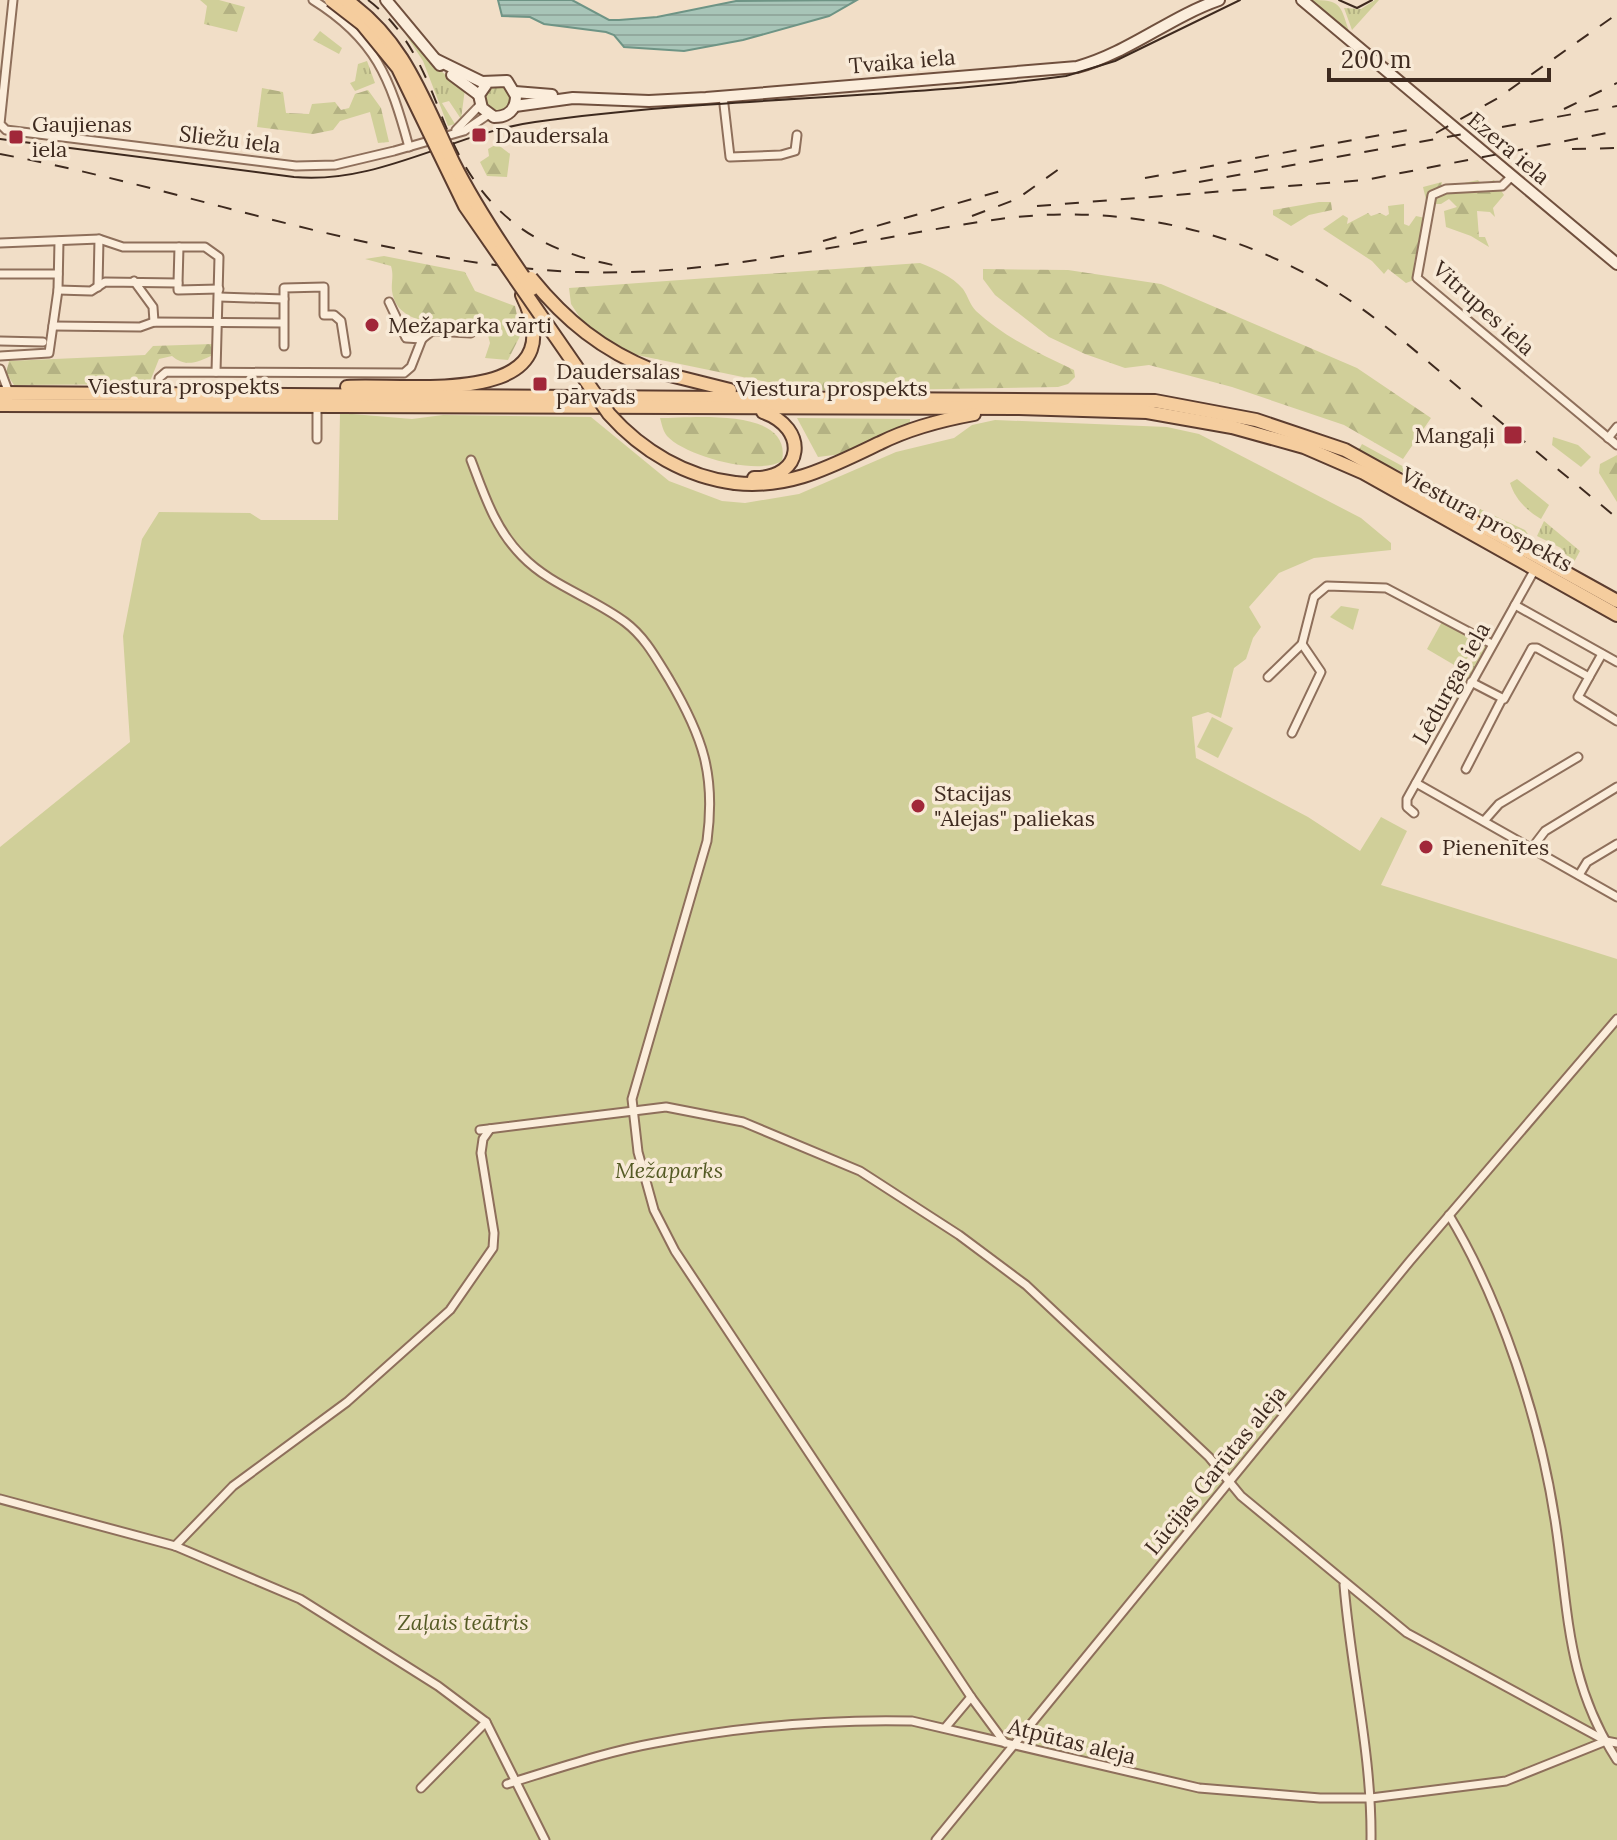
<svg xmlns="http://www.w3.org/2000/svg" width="1617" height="1840" viewBox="0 0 1617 1840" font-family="Lora,serif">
<defs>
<pattern id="grass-tufts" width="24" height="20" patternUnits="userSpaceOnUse" patternTransform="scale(2)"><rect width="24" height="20" fill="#d0cf99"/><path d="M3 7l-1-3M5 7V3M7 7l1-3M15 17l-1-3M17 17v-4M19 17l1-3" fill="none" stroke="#b4b283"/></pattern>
<pattern id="forest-firs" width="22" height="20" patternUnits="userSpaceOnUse" patternTransform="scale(2)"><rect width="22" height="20" fill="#d0cf99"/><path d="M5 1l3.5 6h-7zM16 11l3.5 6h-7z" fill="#b4b283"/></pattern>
<pattern id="water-rules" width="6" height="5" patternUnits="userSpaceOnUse" patternTransform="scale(2)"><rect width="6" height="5" fill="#a8c5b8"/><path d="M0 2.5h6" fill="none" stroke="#92a99e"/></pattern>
</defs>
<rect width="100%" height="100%" fill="#f1dec7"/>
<g fill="url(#grass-tufts)">
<path d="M 1311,0 C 1341,0 1340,4 1349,31 Z"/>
<path d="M 1375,0 L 1379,0 L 1352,30 L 1344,8 L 1361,9 Z"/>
<path d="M 406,35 L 438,69 L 465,89 L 461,119 L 449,101 L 442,103 L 455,124 L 448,126 L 423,61 Z"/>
<path d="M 367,61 L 375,83 L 355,91 L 350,83 L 355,81 L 358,64 Z"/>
<circle cx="498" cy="98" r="13"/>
<path d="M 1553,437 L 1578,445 L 1591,457 L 1581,467 L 1552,445 Z"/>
<path d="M 1362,444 L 1437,485 L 1436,488 L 1358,451 Z"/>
<path d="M 1517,479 L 1549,505 L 1541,519 C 1527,511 1515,499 1510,483 Z"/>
<path d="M 1480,509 L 1525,530 L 1530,537 L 1528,543 L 1531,544 L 1534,540 L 1579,573 L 1477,513 Z"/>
<path d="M 1544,521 L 1580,551 L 1573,564 L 1561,548 L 1537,536 Z"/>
<path d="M 1483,643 L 1487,646 L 1458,699 L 1453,697 Z"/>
</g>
<g fill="url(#forest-firs)">
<path d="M 200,0 L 219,0 L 245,7 L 237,32 L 204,24 L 207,6 Z"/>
<path d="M 320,31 L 342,48 L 339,54 L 313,40 Z"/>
<path d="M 262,88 L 283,92 L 286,113 L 309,114 L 312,104 L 335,102 L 341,110 L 349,108 L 355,94 L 368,90 L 381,108 L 389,142 L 378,143 L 370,112 L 340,121 L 333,130 L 313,134 L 257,127 Z"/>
<path d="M 497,144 L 510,154 L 507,177 L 487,176 L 480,162 L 489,156 L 488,149 Z"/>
<path d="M 1478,180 L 1482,185 L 1494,180 L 1504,195 L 1493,208 L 1495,217 L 1490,212 L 1477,211 L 1479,237 L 1485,237 L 1489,247 L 1471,236 L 1446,227 L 1444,211 L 1457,207 L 1449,199 L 1441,204 L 1427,204 L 1423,187 L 1442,182 L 1441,188 Z"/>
<path d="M 1319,202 L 1331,202 L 1332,210 L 1309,215 L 1291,226 L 1273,215 L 1273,210 Z"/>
<path d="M 1404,204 L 1404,224 L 1409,226 L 1416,216 L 1425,218 L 1414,263 L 1414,280 L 1406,283 L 1388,269 L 1384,274 L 1372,261 L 1323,229 L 1343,215 L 1348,218 L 1347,224 L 1368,213 L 1371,216 L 1380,213 L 1386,216 L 1389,214 L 1388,206 Z"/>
<path d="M 384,256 L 465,272 L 475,291 L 515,306 L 521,334 L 508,360 L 485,358 L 490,343 L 486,328 C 458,319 398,333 392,291 C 391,282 394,276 391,266 L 365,259 Z"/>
<path d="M 920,263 C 935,269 952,276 963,289 C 968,296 970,305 976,311 C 1004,337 1040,354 1074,370 L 1075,377 L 1068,384 L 1058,387 L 827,391 L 762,381 L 627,353 L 588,330 L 571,304 L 569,288 Z"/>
<path d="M 983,269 L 1068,270 L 1161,284 L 1357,368 L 1431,418 L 1403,459 L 1344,425 L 1232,387 L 1149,365 L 1125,368 L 1085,354 L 1049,337 L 995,295 L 983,279 Z"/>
<path d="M 212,344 L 213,355 C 198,362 186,368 172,356 L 159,359 L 149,384 L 14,385 L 6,373 L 9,361 L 145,355 L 153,346 Z"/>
<path d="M 660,418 C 690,418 793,406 782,461 C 758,476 685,456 667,436 C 663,431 662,425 660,418 Z"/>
<path d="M 797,418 L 910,419 L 910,423 L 850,453 L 818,457 Z"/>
<path d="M 1617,455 L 1617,502 L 1599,473 L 1600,464 Z"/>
</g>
<g fill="#d0cf99">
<path d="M 340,413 L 412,419 L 443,415 L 591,417 L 669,481 L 722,501 L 745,503 L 799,494 L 896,452 L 954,438 L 972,425 L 995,420 L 1167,427 L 1199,434 L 1361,518 L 1391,543 L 1391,550 L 1314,558 L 1279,573 L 1249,607 L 1261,627 L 1253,638 L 1246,659 L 1234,668 L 1221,718 L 1208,712 L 1192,717 L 1196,758 L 1308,817 L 1360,851 L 1381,817 L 1407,831 L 1381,885 L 1617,959 L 1617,1840 L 0,1840 L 0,847 L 130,742 L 123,636 L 142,539 L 159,512 L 250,513 L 261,520 L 338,520 Z"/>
<path d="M 1341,606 L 1359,609 L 1353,630 L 1330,617 Z"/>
<path d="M 1443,620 L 1477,641 L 1461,669 L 1427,649 Z"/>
<path d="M 1212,717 L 1233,728 L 1218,758 L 1197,747 Z"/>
</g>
<path fill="url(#water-rules)" stroke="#6e9485" stroke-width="2" d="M 498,0 L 572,0 L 609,20 L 619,20 L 657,17 L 736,1 L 857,0 L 829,16 L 743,40 L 684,51 L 624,47 L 614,35 L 606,32 L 544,24 L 530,17 L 502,16 Z"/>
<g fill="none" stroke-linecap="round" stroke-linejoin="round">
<g stroke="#8e6f5b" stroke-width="11">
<g id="street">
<path d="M 13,0 L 0,124 L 6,130 L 296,166 L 335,165 L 394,151 L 464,131 L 489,114"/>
<path d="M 313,0 C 376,39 390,78 409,147"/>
<path d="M 723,96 L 730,157 L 781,155 L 795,151 L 797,135"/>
<path d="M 456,130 L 480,105"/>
<path d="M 1512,176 L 1502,186 L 1446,189 L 1432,195 L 1417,278 L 1617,445"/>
<path d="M 0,243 L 99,239 L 123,247 L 205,247 L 219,257 L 216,372"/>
<path d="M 0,274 L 58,274"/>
<path d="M 134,281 L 153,307 L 154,322"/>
<path d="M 178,283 L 179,247"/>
<path d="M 98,287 L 99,239"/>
<path d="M 58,290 L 91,291 L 105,282 L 178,283 L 178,290 L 219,289"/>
<path d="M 219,297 L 284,299"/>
<path d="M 53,326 L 140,327 L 154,322 L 283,323"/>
<path d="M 422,339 L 432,331 L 471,333"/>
<path d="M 0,341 L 43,342"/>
<path d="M 284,346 L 284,288 L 324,287 L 324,315 L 334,315 L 341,321 L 346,353"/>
<path d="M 0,356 L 49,353 L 58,290 L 59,241"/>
<path d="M 0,369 L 9,393"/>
<path d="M 158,393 L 159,378 L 166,372 L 404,373 L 411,367 L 422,339 L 406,338 L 389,302"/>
<path d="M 317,406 L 317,439"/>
<path d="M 1608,438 L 1617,427"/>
<path d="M 471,460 C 484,494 495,529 522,556 C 551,586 592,597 625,622 C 645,637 656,658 669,679 C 703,737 716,775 707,841 L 632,1099 L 638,1152 L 654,1210 L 675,1251 L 971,1697 L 1005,1743"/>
<path d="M 1515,605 L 1617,662"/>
<path d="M 1268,677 L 1302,644"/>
<path d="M 1589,677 L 1602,654"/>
<path d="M 1471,682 L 1504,699 L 1532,648 L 1537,648 L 1589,677 L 1578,697 L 1617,721"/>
<path d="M 1292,733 L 1321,672 L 1302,644 L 1314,597 L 1327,586 L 1386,588 L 1492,644"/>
<path d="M 1466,769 L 1502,699"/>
<path d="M 1416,783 L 1617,897"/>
<path d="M 1414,813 L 1407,807 L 1407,799 L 1535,569"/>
<path d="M 1484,821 L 1499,804 L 1578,757"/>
<path d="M 1532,848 L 1545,831 L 1617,787"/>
<path d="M 1579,875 L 1587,862 L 1617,844"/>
<path d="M 480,1130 L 666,1107 L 743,1122 L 860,1171 L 959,1235 L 1026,1285 L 1209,1457 L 1241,1496 L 1407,1633 L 1606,1741 L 1617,1743"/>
<path d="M 1449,1215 C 1501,1301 1540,1421 1555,1520 C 1569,1609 1565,1680 1617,1760"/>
<path d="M 0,1499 L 175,1546 L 300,1599 L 438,1686 L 486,1722 L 545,1840"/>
<path d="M 175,1546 L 233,1486 L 347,1402 L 450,1310 L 493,1248 L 494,1233 L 481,1153 L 483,1139 L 490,1129"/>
<path d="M 1344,1585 C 1351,1671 1372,1754 1371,1840"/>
<path d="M 945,1728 L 971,1697"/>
<path d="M 507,1784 C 556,1769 605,1752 655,1743 C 740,1727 826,1719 912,1721 L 1199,1788 L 1320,1798 L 1371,1798 L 1506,1781 L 1606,1741"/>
<path d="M 421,1788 L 486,1722"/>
<path d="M 936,1840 L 1410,1261 L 1617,1019"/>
</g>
</g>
<g stroke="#70503e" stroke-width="14">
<g id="secondary">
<path d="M 386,0 L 440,65"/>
<path d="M 1302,0 L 1617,264"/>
<path d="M 437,60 L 482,82 L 507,81 L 516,96 C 516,110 508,117 494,117 L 482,108 L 479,95 L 488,82"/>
<path d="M 452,75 L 479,95"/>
<path d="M 515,92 L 552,95"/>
<path d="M 515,106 L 573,98 L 649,101 L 706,98 L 1077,67 C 1128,53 1170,17 1219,0"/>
</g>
</g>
<g stroke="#5c3d2f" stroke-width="16">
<g id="primary">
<path d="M 654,371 L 730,390"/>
<path d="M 347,387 C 406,383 579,410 522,295"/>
<path d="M 0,393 L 1155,401 L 1256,420 L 1345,450 L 1617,601"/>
<path d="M 0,405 L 1019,408 L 1147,412 L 1232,427 L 1304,447 L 1364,473 L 1617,615"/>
<path d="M 754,478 C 804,479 809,428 763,412"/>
<path d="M 735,483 C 791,489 831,466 880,443 C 910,428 941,420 974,414"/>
</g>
</g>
<use href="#street" stroke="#fbeddb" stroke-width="7"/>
<use href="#secondary" stroke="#fbeddb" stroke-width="10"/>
<use href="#primary" stroke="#f5cd9e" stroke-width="12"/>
<g stroke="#3e2a1f" stroke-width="2">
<path d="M 1339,0 L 1357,8 L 1372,0"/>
<path d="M 0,139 L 294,177 C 378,185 454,133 535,122 C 711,97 890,100 1066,76 L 1115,61 L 1240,0"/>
</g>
<g stroke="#3e2a1f" stroke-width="2" stroke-dasharray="14 14" stroke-linecap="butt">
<path d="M 368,0 C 407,29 425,73 442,117 C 475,203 523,247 613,265"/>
<path d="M 1564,109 L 1617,83"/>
<path d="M 1436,133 L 1498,98 L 1617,14"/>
<path d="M 1572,149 L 1617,148"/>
<path d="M 0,154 C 193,190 380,264 578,272 C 722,277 858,239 1000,219 C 1118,203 1240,229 1340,294 C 1384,322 1423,358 1463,391 C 1514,433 1566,476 1617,518"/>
<path d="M 1145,178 L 1419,128"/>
<path d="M 1199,182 L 1617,106"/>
<path d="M 1037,206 L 1365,180 L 1617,131"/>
<path d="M 972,216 L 1017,199 L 1059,169"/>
<path d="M 823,241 L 1008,189"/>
</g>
<g stroke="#5c3d2f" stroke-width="16" stroke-linecap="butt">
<g id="primary-bridge">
<path d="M 331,0 L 362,24 L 398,68 L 465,206 L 609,414 C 642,451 686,477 735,483"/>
<path d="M 346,0 C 405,41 423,100 453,162 C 475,206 504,249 532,289"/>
<path d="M 531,278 C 566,321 602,350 654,371"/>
</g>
</g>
<use href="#primary-bridge" stroke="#f5cd9e" stroke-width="12"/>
</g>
<g fill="#a12739" stroke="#f8ead7" stroke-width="3">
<rect x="471" y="127" width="16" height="16" rx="4"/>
<rect x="8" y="129" width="16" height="16" rx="4"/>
<circle cx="372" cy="325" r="8"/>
<rect x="532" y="376" width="16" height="16" rx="4"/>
<rect x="1503" y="425" width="20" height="20" rx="4"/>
<circle cx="918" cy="806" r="8"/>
<circle cx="1426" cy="847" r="8"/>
</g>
<g text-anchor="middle" stroke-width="7" stroke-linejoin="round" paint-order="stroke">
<g font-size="22" fill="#3e2a1f" stroke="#f8ead7">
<text transform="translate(902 61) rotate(-5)" y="8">Tvaika iela</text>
<text transform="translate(230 139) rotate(7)" y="8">Sliežu iela</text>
<text transform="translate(1509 148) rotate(40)" y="8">Ezera iela</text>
<text transform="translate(1484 308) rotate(42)" y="8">Vitrupes iela</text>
<text x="184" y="394">Viestura prospekts</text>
<text x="832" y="396">Viestura prospekts</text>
<text transform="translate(1487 519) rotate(29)" y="8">Viestura prospekts</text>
<text transform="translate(1451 683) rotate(-61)" y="8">Lēdurgas iela</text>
<text transform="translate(1215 1470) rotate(-51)" y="8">Lūcijas Garūtas aleja</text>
<text transform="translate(1072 1741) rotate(14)" y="8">Atpūtas aleja</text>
</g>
<g font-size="22" fill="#3e2a1f" stroke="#f8ead7" text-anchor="start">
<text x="32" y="132">Gaujienas<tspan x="32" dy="25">iela</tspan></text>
<text x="495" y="143">Daudersala</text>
<text x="388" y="333">Mežaparka vārti</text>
<text x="556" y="379">Daudersalas<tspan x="556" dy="25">pārvads</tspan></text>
<text x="1495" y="443" text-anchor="end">Mangaļi</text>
<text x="934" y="801">Stacijas<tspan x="934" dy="25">"Alejas" paliekas</tspan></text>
<text x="1442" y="855">Pienenītes</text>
</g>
<g font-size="22" font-style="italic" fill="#555b25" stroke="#f8ead7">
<text x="669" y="1178">Mežaparks</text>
<text x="463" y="1630">Zaļais teātris</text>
</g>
</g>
<path d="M1329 68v12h220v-12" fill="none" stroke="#3e2a1f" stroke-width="4"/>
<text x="1341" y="68" font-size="24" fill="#3e2a1f" stroke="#f8ead7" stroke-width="6" paint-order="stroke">200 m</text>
</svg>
